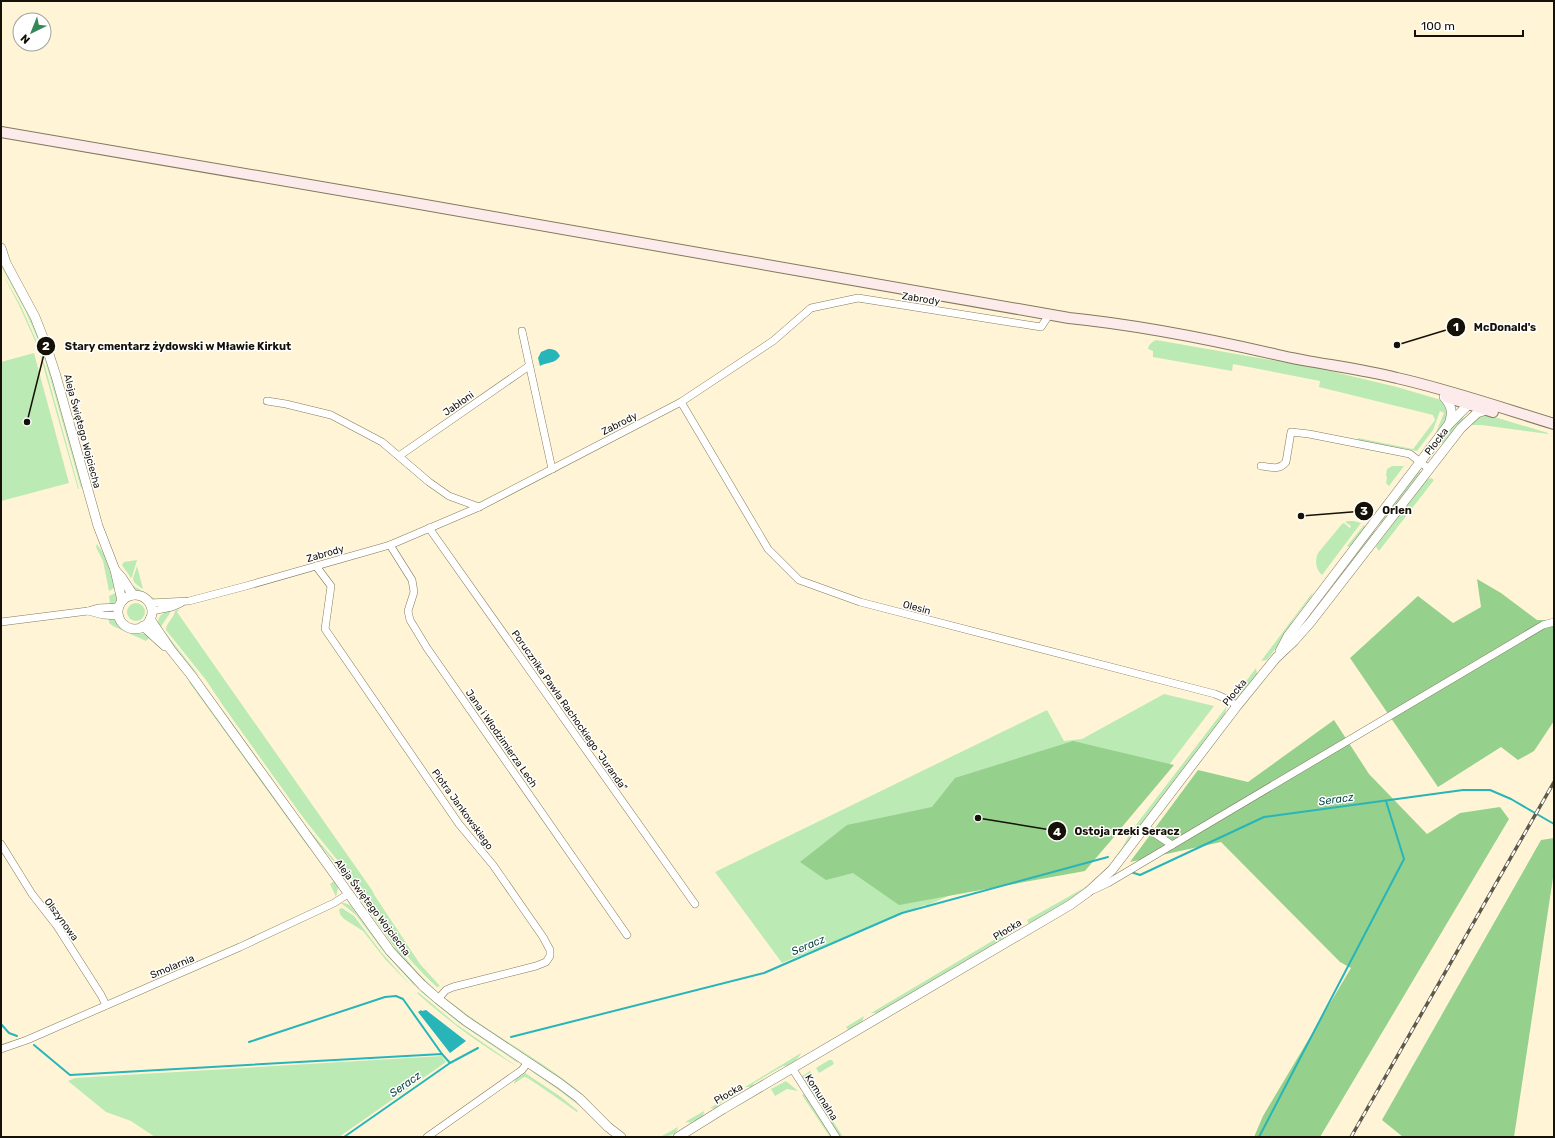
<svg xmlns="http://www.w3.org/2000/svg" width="1555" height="1138" viewBox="0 0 1555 1138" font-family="Rubik,sans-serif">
<rect width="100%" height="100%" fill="#fff5d6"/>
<g fill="#bceab4">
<path d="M 1,263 C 9,278 39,326 38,340 L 25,310 L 1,266 Z"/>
<path d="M 1,271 L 20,304 L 37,342 L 36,343 L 19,305 Z"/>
<path d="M 1156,340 L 1317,368 L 1397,387 L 1441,400 L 1443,402 L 1448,412 L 1443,427 L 1434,437 L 1444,413 L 1440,411 L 1433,430 L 1417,451 L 1358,440 L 1358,438 L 1413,449 L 1435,420 L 1433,415 L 1319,387 L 1320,381 L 1233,364 L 1232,371 L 1153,357 L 1153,351 L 1148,349 C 1149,344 1152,342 1156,340 Z"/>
<path d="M 39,351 L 45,366 L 79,489 L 78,489 Z"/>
<path d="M 34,353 L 69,483 L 1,501 L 1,362 Z"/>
<path d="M 43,353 L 46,356 L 82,487 L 81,488 Z"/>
<path d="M 1464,415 L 1463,419 L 1443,444 L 1441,442 L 1460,417 Z"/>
<path d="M 1488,415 L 1548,433 L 1548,434 L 1481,425 L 1469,425 L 1478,417 Z"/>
<path d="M 1392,466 L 1404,466 L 1389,486 L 1386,483 L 1387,477 L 1386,476 L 1387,469 Z"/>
<path d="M 1418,471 L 1420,471 L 1421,473 L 1382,524 L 1380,523 Z"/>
<path d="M 1431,478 L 1434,480 L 1379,551 L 1376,547 L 1377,545 L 1426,480 Z"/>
<path d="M 1348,521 L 1354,521 L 1361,523 L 1322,575 C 1315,569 1315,560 1318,553 L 1342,524 L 1344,523 L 1350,528 L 1351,526 L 1345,522 Z"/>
<path d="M 1364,525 L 1367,527 L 1367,529 L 1349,547 L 1347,546 Z"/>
<path d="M 1373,530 L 1376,531 L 1336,582 L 1335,580 Z"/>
<path d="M 97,544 L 105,556 L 116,587 L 109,591 L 103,561 L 96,547 Z"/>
<path d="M 137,560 L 132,577 L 131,578 L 122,565 L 124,562 Z"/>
<path d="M 137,566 L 143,589 C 129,580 133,580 137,566 Z"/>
<path d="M 131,585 L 132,585 L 157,600 C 149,600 136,592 131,585 Z"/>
<path d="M 118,592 C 118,598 117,603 110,605 L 109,596 Z"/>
<path d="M 1313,592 L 1311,597 L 1294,619 L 1286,635 L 1267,660 L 1261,661 Z"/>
<circle cx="136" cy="612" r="9"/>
<path d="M 180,609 L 177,612 L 372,890 L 375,896 L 420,964 L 440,986 L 437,987 C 402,956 379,917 352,879 C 335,856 316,835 299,812 L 224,707 L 206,680 L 166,630 C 166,623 174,618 175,611 Z"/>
<path d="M 171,610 L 170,613 L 160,628 C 155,618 161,613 171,610 Z"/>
<path d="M 109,618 C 117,620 119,625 125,629 C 133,634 142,631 150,637 L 146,641 L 113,626 L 109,623 Z"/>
<path d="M 162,631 L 164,631 L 200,677 L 194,671 Z"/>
<path d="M 1256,668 L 1257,674 L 1241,694 L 1234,697 Z"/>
<path d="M 189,682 L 191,682 L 206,703 L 309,846 L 309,848 Z"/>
<path d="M 1164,694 L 1214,706 L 1111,841 L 1094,860 L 971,886 L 928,905 L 924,905 L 782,963 L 715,872 L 1047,710 L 1064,741 L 1082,739 Z"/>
<path d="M 1227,706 L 1225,714 L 1120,852 C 1112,863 1103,875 1092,884 C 1073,900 1050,911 1029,924 L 1027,920 L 1091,884 L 1111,863 L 1122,848 L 1132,830 Z"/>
<path d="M 222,709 L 305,825 L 337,863 L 341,870 L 312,836 L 229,721 Z"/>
<path d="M 343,874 L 345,874 L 351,882 C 378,920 401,959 436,990 L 430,987 L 402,958 Z"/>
<path d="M 334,881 L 338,888 L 336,897 L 330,884 Z"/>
<path d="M 341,903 L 344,903 L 350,905 L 385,951 L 414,983 L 415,986 L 384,952 L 356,915 Z"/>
<path d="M 342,908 L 354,916 L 381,952 L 413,988 L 385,959 L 363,931 L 344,919 L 340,914 L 339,909 Z"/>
<path d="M 1004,934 L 1004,938 L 1000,941 L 877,1013 L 871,1013 Z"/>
<path d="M 420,991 L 423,991 L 463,1024 L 517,1060 L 518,1063 L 459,1023 Z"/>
<path d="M 418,992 L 456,1024 L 518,1067 C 482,1046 448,1021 417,993 Z"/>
<path d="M 446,998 C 492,1037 549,1062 592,1103 L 467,1017 Z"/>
<path d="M 864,1016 L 862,1022 L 848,1030 L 846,1027 Z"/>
<path d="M 801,1053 C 799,1058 791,1067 783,1066 L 754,1083 L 752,1087 L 745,1087 Z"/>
<path d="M 442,1056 L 446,1062 L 339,1137 L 155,1137 L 131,1121 L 106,1112 L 68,1081 L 75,1078 Z"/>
<path d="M 829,1060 L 832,1060 L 834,1064 L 819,1073 L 816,1068 Z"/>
<path d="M 531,1071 L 535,1072 L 579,1103 L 581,1107 L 560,1091 Z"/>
<path d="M 810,1071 L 814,1076 L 807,1080 L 843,1137 L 839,1137 L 801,1077 Z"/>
<path d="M 525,1073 L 561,1097 L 578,1111 L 577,1112 C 571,1108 528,1077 525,1077 C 521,1078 517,1082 514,1084 L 515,1080 Z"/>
<path d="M 786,1081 L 798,1091 L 787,1089 L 775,1096 L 771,1089 Z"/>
<path d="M 737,1092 L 734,1097 C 727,1097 719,1103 716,1109 L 710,1108 Z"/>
<path d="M 805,1094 L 832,1137 L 830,1137 L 802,1095 Z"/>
<path d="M 704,1111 L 703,1116 L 694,1122 L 692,1121 L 692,1123 L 685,1122 Z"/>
<path d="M 678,1127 C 677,1135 668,1137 660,1137 Z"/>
</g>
<g fill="#95d08c">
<path d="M 1477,579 L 1501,593 L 1537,620 L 1554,620 L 1554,721 L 1534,751 L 1518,760 L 1501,747 L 1438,787 L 1350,658 L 1418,596 L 1453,623 L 1481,607 Z"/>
<path d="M 1334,720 L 1369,774 L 1427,834 L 1460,813 L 1500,807 L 1509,819 L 1320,1137 L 1254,1137 L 1263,1116 L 1351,968 L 1340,962 L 1221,842 L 1130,862 L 1198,770 L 1248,782 Z"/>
<path d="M 1073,741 L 1174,765 L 1085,871 L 899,905 L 853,873 L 826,880 L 800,862 L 847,825 L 932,807 L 955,778 Z"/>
<path d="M 1554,838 L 1554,871 L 1514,1137 L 1403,1137 L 1382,1120 L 1541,840 Z"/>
</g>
<g fill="#28b5b9">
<path d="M 548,349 C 554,349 557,350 560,356 C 555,364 546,362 540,366 L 538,358 L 541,352 Z"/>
<path d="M 421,1010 L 422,1011 L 426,1010 L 466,1041 L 450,1053 L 418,1012 Z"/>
</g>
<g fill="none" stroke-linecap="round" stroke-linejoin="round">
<g stroke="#28b5b9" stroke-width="2">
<path d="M 1131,872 L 1140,875 L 1264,817 L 1463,790 L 1490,790 L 1511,799 L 1554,824"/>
<path d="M 1,1024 L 9,1033 L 17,1036"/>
<path d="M 511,1037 L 764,973 L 902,913 L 1108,857"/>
<path d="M 249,1042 L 385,997 L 396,996 L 403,999 L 442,1054"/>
<path d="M 34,1045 L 70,1075 L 442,1054 L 450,1063"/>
<path d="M 344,1137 L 450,1063 L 478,1048"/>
<path d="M 1259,1137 L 1404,859 L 1386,801"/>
</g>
<g stroke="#837a5e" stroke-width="8">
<g id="minor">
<path d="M 522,331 L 552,469"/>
<path d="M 267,401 L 286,404 L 331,415 L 382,442 L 429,482 L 449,496 L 479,507"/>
<path d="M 681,402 L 768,549 L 799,580 L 860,602 L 1215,694 L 1229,700 L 1237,706"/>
<path d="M 399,456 L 529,366"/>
<path d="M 1261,466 C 1271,467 1279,471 1286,462 L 1291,432 L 1309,434 L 1410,454 L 1429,469"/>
<path d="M 429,528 L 695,904"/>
<path d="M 390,545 L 412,580 L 414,592 L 408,611 L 410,620 L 427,648 L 627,935"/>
<path d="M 316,566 L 331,586 L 325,629 L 459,824 L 493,865 L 543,937 L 550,950 L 550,956 L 546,962 L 536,966 L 453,987 L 446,990 L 438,999"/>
<path d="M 150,603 L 189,601 L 246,586 L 390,545 L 479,507 L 681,402 L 773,341 L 811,308 L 858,298 L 1041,327 L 1049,315"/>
<path d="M 88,611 L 103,615 L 119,616"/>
<path d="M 152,611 L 172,607 L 181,603"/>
<path d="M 1,622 L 88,611 L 98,608 L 119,607"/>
<path d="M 1145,827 L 1172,845"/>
<path d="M 1,844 L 32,894 L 57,926 L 101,995 L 106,1005"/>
<path d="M 1093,890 L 1108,883 L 1543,625 L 1554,622"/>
<path d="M 1,1049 L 27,1040 L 240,947 L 334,903 L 348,894"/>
<path d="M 792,1068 L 836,1137"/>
<path d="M 427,1137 L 522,1070 L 528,1062"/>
</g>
</g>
<g stroke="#837a5e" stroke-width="10">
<g id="tertiary">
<path d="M 1,248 L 6,263"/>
<path d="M 1,259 L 6,263 L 35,317 L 46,345 L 56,376 L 98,526 L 115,570 L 122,601"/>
<path d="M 1444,397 C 1452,406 1453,412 1449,424"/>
<path d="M 115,570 L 122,578 L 133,595"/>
<circle cx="135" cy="612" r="17"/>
<path d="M 150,619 L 171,650 L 191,675 L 390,951 L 422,985 L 438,999 L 466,1021 L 559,1083 L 579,1098 L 608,1127 L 621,1137"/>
<path d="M 143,626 L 165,646"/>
<path d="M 1280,651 L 1288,636 L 1449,424 L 1469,404 L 1474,401"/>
<path d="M 678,1137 L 723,1109 L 1070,905 L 1088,892 L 1112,870 L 1237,706 L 1276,658 L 1294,641 L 1310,623 L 1461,428 L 1477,413 L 1486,410"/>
</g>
</g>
<g stroke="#837a5e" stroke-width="12">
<g id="secondary">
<path d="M 1,132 L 397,200 L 1069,318 C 1139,325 1209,339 1278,355 C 1317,364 1358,368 1397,378 C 1450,390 1502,408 1554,424"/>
<path d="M 1446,397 L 1493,412"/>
</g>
</g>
<use href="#minor" stroke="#fff" stroke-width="7"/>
<use href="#tertiary" stroke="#fff" stroke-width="9"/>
<use href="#secondary" stroke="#fdeaea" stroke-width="10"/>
<g stroke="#5f5949" stroke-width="3.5">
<path id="rail" d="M 1351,1137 L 1554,782"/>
</g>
<use href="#rail" stroke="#fff" stroke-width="2" stroke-dasharray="6" stroke-linecap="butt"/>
</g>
<g text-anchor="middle" stroke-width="3" stroke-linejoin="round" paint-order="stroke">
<g font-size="10" fill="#151107" stroke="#fff">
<text transform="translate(921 298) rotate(9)" y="4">Zabrody</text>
<text transform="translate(458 403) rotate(-35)" y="4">Jabłoni</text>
<text transform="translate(619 423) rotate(-27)" y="4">Zabrody</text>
<text transform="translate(83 431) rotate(75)" y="4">Aleja Świętego Wojciecha</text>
<text transform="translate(1436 441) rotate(-52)" y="4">Płocka</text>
<text transform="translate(325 553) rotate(-16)" y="4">Zabrody</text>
<text transform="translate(917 607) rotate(15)" y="4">Olesin</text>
<text transform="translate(1234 692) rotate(-51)" y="4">Płocka</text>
<text transform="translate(570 710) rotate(55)" y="4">Porucznika Pawła Rachockiego "Juranda"</text>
<text transform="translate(502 738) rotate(55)" y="4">Jana i Włodzimierza Lech</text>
<text transform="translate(463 809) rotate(54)" y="4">Piotra Jankowskiego</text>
<text transform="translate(373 907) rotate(53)" y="4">Aleja Świętego Wojciecha</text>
<text transform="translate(62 919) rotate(54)" y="4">Olszynowa</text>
<text transform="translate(1007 929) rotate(-31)" y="4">Płocka</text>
<text transform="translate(172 966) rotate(-23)" y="4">Smolarnia</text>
<text transform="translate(728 1093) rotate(-30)" y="4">Płocka</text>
<text transform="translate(822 1097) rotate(58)" y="4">Komunalna</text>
</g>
<g font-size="11" font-style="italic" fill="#0e494a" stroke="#fff">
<text transform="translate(1336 799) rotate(-8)" y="4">Seracz</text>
<text transform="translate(808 945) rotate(-23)" y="4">Seracz</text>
<text transform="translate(405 1084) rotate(-35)" y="4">Seracz</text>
</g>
</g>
<path fill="none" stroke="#151107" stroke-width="1.5" d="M1397 345L1456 327M27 422L46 346M1301 516L1364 511M978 818L1057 831"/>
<g fill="#151107" stroke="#fff" stroke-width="1.5">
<circle cx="1397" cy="345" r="4"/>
<circle cx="27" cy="422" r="4"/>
<circle cx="1301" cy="516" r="4"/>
<circle cx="978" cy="818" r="4"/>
<circle cx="1456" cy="327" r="10"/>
<circle cx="46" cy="346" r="10"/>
<circle cx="1364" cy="511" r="10"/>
<circle cx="1057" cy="831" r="10"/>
</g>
<g font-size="12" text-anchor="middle" font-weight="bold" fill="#fff">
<text x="1456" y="331">1</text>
<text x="46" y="350">2</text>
<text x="1364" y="515">3</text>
<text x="1057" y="836">4</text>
</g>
<g font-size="11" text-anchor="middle" font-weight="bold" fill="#151107" stroke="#fff" stroke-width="3" stroke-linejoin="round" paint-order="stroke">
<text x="1505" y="331">McDonald's</text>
<text x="178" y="350">Stary cmentarz żydowski w Mławie Kirkut</text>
<text x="1397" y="514">Orlen</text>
<text x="1127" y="835">Ostoja rzeki Seracz</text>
</g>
<rect width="1555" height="1138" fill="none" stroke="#151107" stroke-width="4"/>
<g transform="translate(32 32) rotate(223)"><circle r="19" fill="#ffffff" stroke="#a1a09c"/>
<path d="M0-3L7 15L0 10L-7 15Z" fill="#35885b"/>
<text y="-6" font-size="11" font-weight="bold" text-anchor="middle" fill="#151107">N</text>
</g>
<path d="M1415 30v6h108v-6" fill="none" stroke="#151107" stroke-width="2"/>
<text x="1421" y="30" font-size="12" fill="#151107" stroke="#ffffff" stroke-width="3" paint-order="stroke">100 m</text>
</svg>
